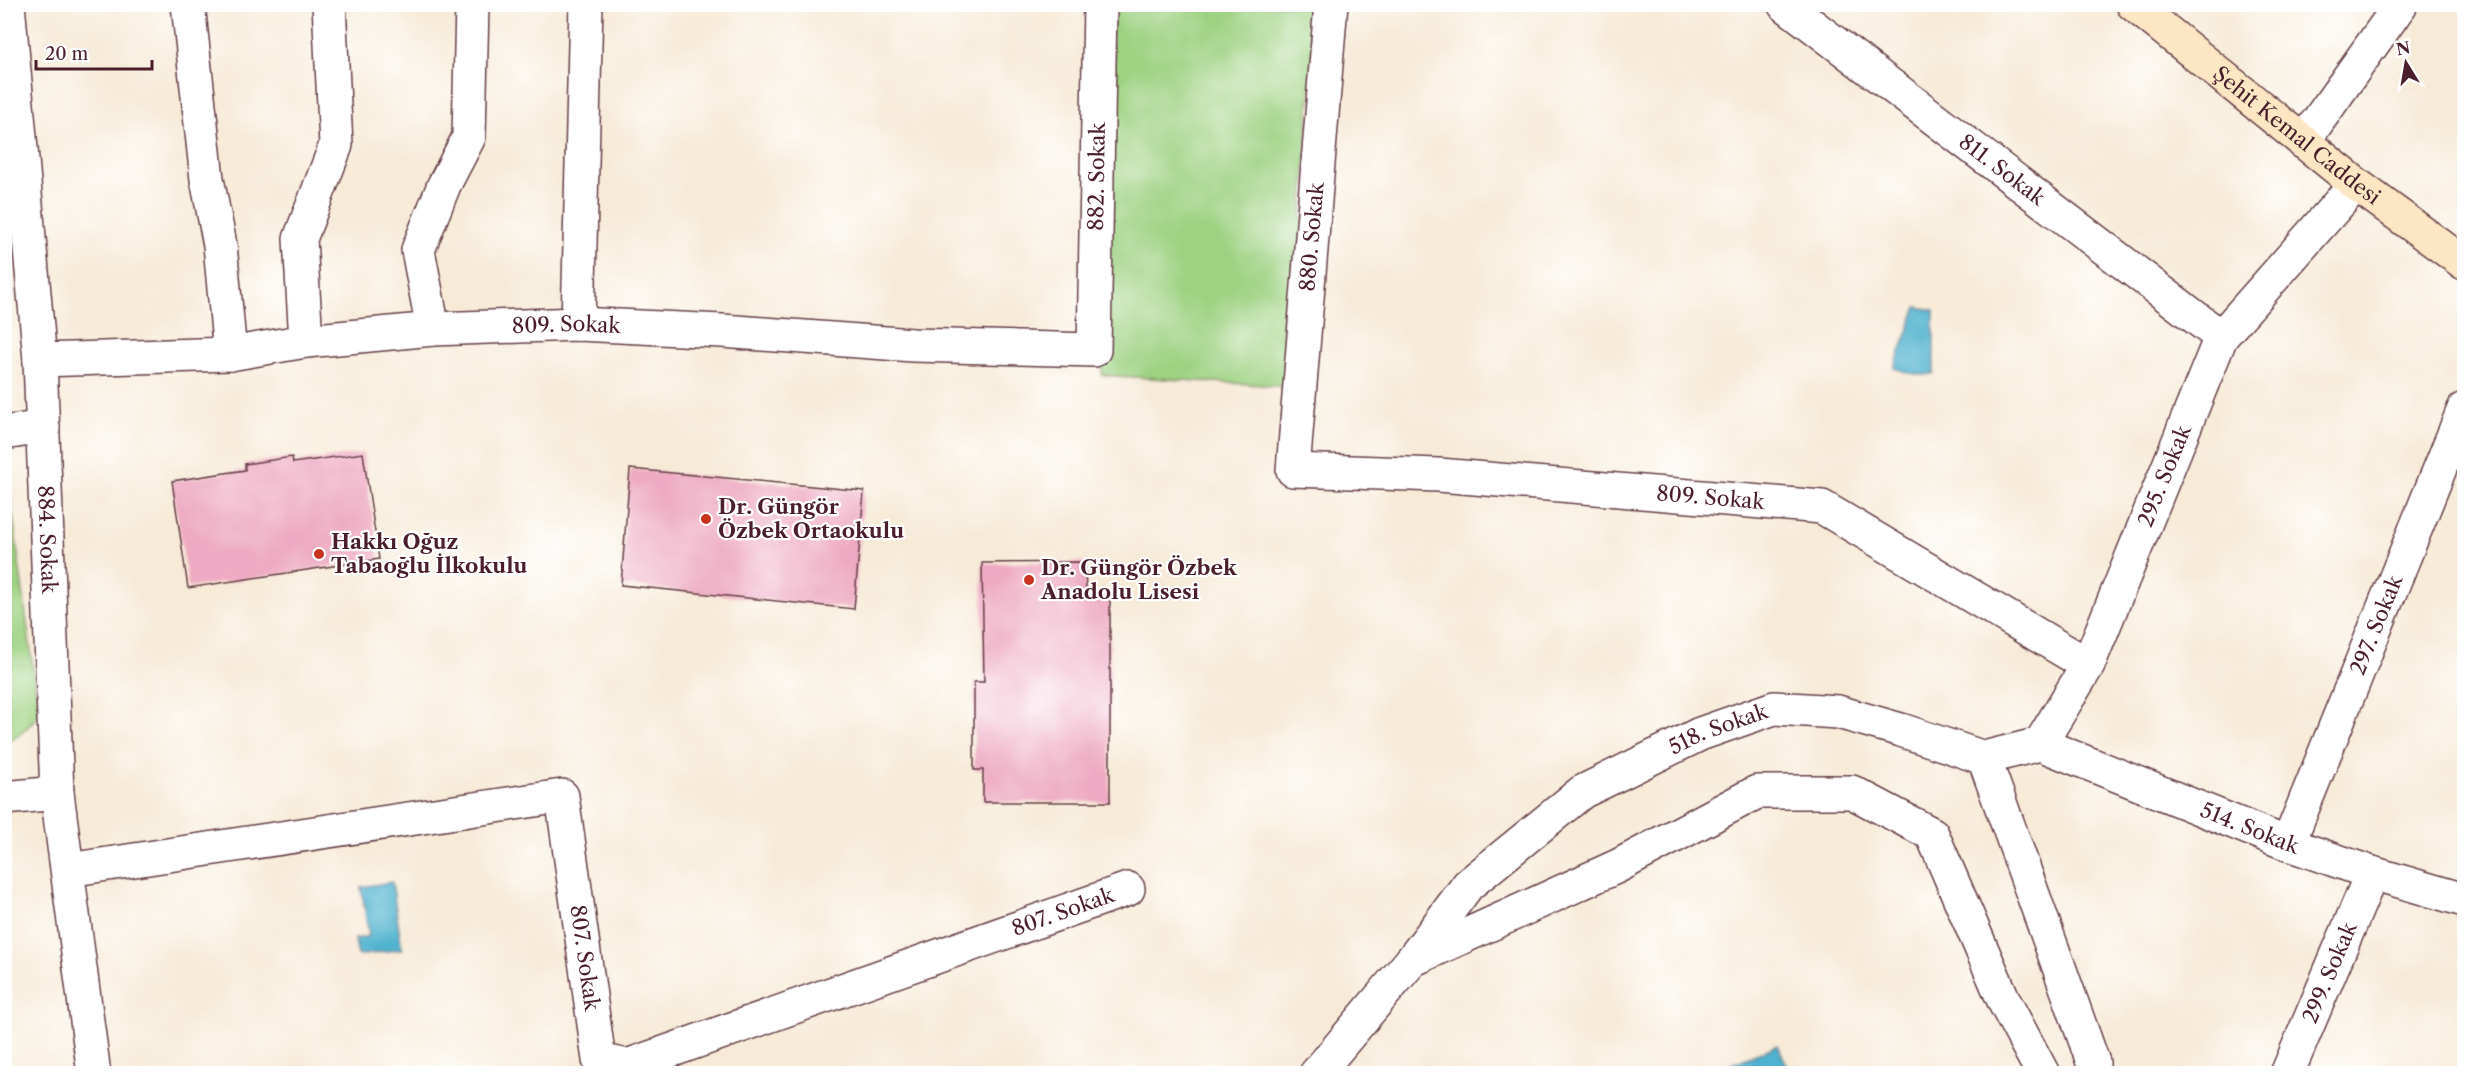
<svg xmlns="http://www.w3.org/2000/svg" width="2469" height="1078" viewBox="0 0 2469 1078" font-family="'Libre Caslon Text',serif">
<rect width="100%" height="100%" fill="#fff"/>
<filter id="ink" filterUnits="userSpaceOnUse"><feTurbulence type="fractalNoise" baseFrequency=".0167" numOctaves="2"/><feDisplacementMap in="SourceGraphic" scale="12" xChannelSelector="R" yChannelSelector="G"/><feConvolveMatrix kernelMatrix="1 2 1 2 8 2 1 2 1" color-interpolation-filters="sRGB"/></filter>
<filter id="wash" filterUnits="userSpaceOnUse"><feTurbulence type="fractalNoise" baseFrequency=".008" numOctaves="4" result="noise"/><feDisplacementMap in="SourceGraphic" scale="24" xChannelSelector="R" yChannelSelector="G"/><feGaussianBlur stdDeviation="1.35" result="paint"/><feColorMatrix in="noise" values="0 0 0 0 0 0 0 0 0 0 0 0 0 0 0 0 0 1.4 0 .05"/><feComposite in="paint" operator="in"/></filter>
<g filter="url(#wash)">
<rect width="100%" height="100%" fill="#f7ebd8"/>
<g fill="#9ed181" stroke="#747856" stroke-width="1.5">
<path d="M 1113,5 L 1316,5 L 1291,387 L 1102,375 Z"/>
<path d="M 5,470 L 7,472 L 39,713 C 30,726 20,737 5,743 Z"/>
</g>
<g fill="#4fb2ce" stroke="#4c687c" stroke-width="1.5">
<path d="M 1917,307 L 1934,310 L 1934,373 C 1920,378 1907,372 1894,368 Z"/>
<path d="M 392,882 L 402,949 L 358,956 L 355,939 L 369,936 L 361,887 Z"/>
<path d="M 1778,1045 L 1790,1073 L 1710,1073 Z"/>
</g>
<g id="blocks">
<g fill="#eeaac2">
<path d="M 363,453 L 379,559 L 188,588 L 172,481 L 245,470 L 245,464 L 292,457 L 293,463 Z"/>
<path d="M 630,469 L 864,491 L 854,609 L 621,585 Z"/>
<path d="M 1085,562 L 1086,595 L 1110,595 L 1110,802 L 983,802 L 983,770 L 974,770 L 974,682 L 984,682 L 982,563 Z"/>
</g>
</g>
</g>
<g filter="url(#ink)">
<use href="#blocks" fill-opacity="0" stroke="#643e45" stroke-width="1.5"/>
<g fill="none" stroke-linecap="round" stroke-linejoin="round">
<g stroke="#643e45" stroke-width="36">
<g id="minor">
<path id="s1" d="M 8,4 L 40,360 L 57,793 L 94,1074"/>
<path d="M 188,4 L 207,179 L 220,245 L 230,354"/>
<path id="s2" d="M 1331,4 L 1293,470 L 1439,475 L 1822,507 L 2088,665"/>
<path id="s3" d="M 1784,4 L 2221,337"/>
<path d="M 2303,142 L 2401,4"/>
<path d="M 578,324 L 586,4"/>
<path d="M 433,329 L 418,250 L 444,185 L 469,137 L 472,4"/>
<path d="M 306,341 L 300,239 L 336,145 L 329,4"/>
<path id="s4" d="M 40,360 L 230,354 L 306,341 L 433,329 L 578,324 L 722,331 L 913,345 L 1094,350 L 1100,4"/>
<path d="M 4,433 L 43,427"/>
<path id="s5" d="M 2040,744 L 2288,844 L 2372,873 L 2464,900"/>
<path id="s6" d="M 1984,758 L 2040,744 L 2088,665 L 2221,337 L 2356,184"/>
<path d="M 1984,758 L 2093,1062 L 2093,1074"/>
<path d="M 4,798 L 57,793"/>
<path id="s7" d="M 2288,844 L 2464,409"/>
<path id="s8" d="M 68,870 L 562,796 L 599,1060 L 627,1066 L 1128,889"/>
<path d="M 1412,960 L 1618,866 L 1757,792 L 1852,792 L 1932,834 L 2004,1001 L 2043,1074"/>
<path id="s9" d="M 1316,1074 L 1412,960 L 1468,885 L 1582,792 L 1700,734 L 1774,708 L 1838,712 L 1901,730 L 1984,758"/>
<path id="s10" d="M 2287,1074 L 2372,873"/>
</g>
</g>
<g stroke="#643e45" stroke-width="36">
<g id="secondary">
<path id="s11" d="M 2133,4 L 2356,184 L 2464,263"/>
</g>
</g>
<use href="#minor" stroke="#fff" stroke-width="33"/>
<use href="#secondary" stroke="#fce6c4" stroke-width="33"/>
</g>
</g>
<g fill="#c8321e" stroke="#fff" stroke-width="2">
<circle cx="706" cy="519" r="6"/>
<circle cx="319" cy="554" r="6"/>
<circle cx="1029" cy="580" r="6"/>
</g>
<g text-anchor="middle" stroke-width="4.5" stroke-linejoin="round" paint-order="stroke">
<g font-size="21" fill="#4a1f2b" stroke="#fff">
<text dy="7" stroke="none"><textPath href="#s11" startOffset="210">Şehit Kemal Caddesi</textPath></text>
<text dy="7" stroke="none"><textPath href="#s3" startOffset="274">811. Sokak</textPath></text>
<text dy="7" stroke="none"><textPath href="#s4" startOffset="1230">882. Sokak</textPath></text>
<text transform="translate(1312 237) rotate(-85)" y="7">880. Sokak</text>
<text dy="7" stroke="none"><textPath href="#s4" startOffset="528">809. Sokak</textPath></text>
<text dy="7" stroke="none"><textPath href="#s6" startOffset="354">295. Sokak</textPath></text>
<text dy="7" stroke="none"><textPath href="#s2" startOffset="886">809. Sokak</textPath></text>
<text dy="7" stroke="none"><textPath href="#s1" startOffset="537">884. Sokak</textPath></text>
<text dy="7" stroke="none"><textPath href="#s7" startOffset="236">297. Sokak</textPath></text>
<text dy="7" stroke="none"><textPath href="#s9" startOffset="540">518. Sokak</textPath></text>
<text dy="7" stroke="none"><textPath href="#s5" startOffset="226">514. Sokak</textPath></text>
<text dy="7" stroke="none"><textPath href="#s8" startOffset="1257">807. Sokak</textPath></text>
<text dy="7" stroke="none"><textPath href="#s8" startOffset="663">807. Sokak</textPath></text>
<text dy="7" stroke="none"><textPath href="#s10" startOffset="110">299. Sokak</textPath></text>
</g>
<g font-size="21" font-weight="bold" fill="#4a1f2b" stroke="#fff" text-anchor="start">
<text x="718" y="514">Dr. Güngör<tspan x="718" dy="24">Özbek Ortaokulu</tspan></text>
<text x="331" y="549">Hakkı Oğuz<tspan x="331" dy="24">Tabaoğlu İlkokulu</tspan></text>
<text x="1041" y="575">Dr. Güngör Özbek<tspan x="1041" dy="24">Anadolu Lisesi</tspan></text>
</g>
</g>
<rect width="2469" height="1078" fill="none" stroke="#fff" stroke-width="24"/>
<g transform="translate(2406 63) rotate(349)" stroke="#ffffff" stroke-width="4.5" paint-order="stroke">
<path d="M0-4.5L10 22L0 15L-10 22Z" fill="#4a1f2b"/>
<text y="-9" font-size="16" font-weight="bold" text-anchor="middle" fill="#4a1f2b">N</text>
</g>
<path d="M36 60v9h116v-9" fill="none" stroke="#4a1f2b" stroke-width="3"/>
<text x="45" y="60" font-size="18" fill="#4a1f2b" stroke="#ffffff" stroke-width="4.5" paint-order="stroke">20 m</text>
</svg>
